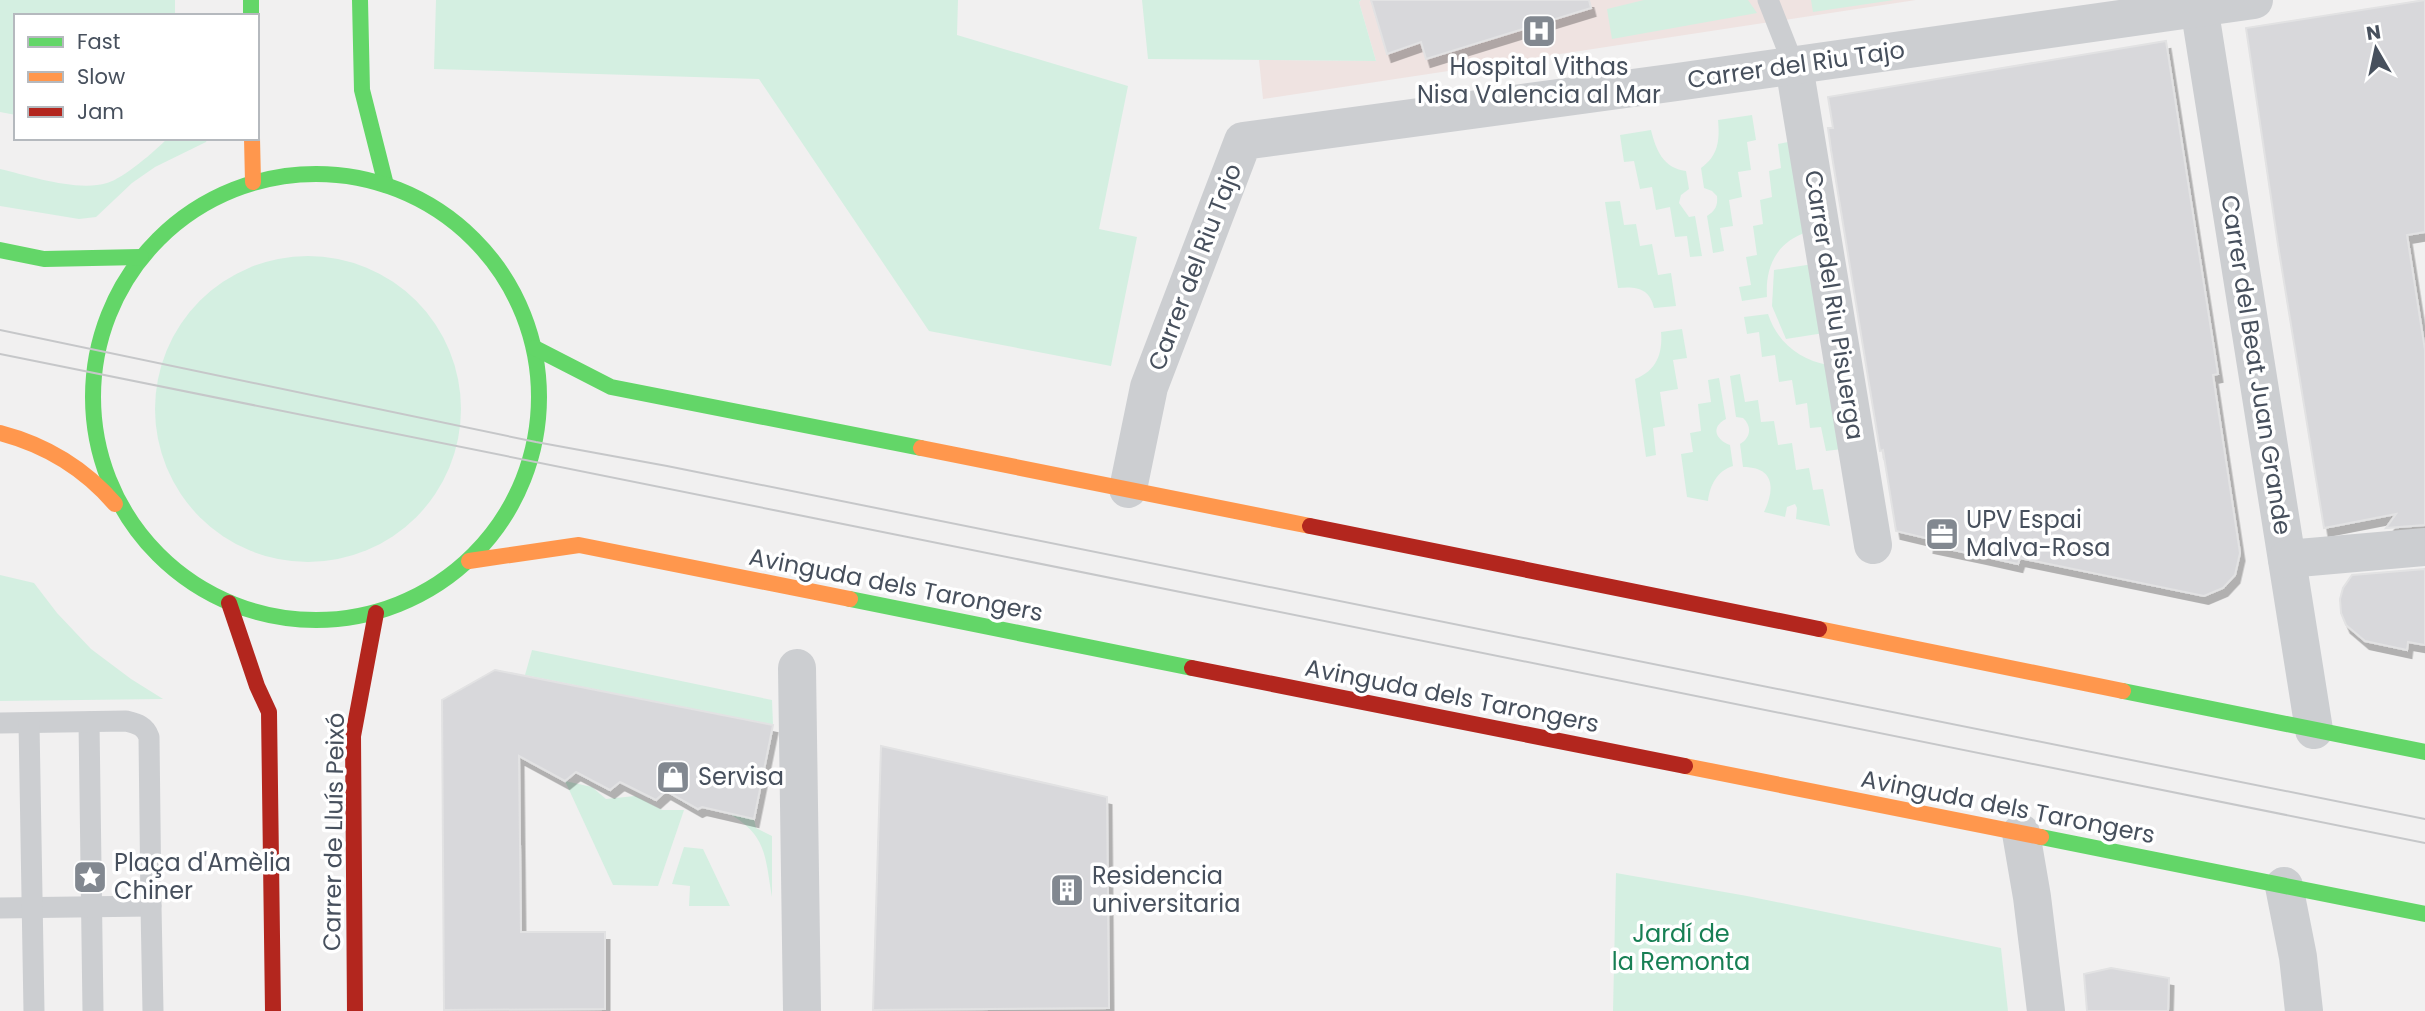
<svg xmlns="http://www.w3.org/2000/svg" width="2425" height="1011" viewBox="0 0 2425 1011" font-family="Poppins,sans-serif">
<defs>
<filter id="shadow"><feDropShadow dx="4.5" dy="8" stdDeviation="0" flood-color="#0004"/></filter>
</defs>
<rect width="100%" height="100%" fill="#f1f0f0"/>
<path fill="#efe3e1" d="M 1361,0 L 1916,0 L 1263,99 L 1259,60 L 1376,61 L 1359,2 Z"/>
<g fill="#d4efe1">
<path d="M 0,0 L 175,0 L 175,16 L 16,16 L 16,115 L 0,112 Z"/>
<path d="M 436,0 L 958,0 L 957,35 L 1128,86 L 1099,229 L 1137,237 L 1111,366 L 929,331 L 759,79 L 434,69 Z"/>
<path d="M 1142,0 L 1361,0 L 1359,2 L 1376,61 L 1148,59 Z"/>
<path d="M 1644,0 L 1748,0 L 1757,13 L 1612,39 L 1607,9 Z"/>
<path d="M 1811,0 L 1894,0 L 1813,12 Z"/>
<path d="M 1752,115 L 1756,140 L 1747,142 L 1751,170 L 1738,172 L 1742,197 L 1729,200 L 1733,226 L 1720,228 L 1724,251 L 1713,253 L 1707,216 C 1715,211 1718,206 1717,196 L 1712,191 L 1704,188 L 1701,168 C 1718,156 1720,141 1718,120 Z"/>
<path d="M 1651,130 C 1656,150 1663,168 1686,171 L 1689,189 L 1681,195 L 1679,203 L 1689,217 L 1695,216 L 1702,256 L 1690,257 L 1687,236 L 1675,237 L 1670,207 L 1656,210 L 1652,187 L 1640,189 L 1634,161 L 1624,162 L 1620,135 Z"/>
<path d="M 168,138 L 208,138 L 206,142 L 155,167 L 132,183 L 96,217 L 79,219 L 0,206 L 0,169 C 30,176 77,192 107,183 C 124,178 155,151 168,138 Z"/>
<path d="M 1793,141 L 1807,232 C 1777,242 1765,266 1767,297 L 1742,301 L 1739,287 L 1751,285 L 1746,257 L 1757,255 L 1753,226 L 1763,224 L 1760,200 L 1772,197 L 1769,171 L 1781,168 L 1778,144 Z"/>
<path d="M 1620,201 L 1624,225 L 1636,224 L 1640,246 L 1652,244 L 1658,275 L 1671,273 L 1676,306 L 1654,308 C 1650,289 1637,286 1618,288 L 1605,202 Z"/>
<circle cx="308" cy="409" r="153"/>
<path d="M 1813,264 L 1824,333 L 1786,339 L 1772,306 L 1774,270 Z"/>
<path d="M 1768,314 C 1777,342 1800,360 1828,365 L 1842,449 L 1826,451 L 1821,427 L 1810,428 L 1807,403 L 1796,405 L 1792,380 L 1779,382 L 1775,355 L 1762,357 L 1759,332 L 1747,334 L 1744,317 Z"/>
<path d="M 1682,329 L 1687,358 L 1673,360 L 1678,389 L 1660,392 L 1665,426 L 1653,428 L 1656,455 L 1646,457 L 1635,379 C 1656,371 1663,354 1661,332 Z"/>
<path d="M 1740,374 L 1745,402 L 1758,400 L 1761,422 L 1774,421 L 1778,445 L 1792,443 L 1796,470 L 1809,468 L 1813,490 L 1823,489 L 1830,526 L 1796,519 L 1797,508 L 1795,504 L 1787,507 L 1785,517 L 1764,512 C 1775,489 1775,467 1743,467 L 1740,444 C 1751,438 1752,426 1743,418 L 1736,417 L 1730,376 Z"/>
<path d="M 1719,378 L 1726,419 C 1710,427 1716,440 1730,445 L 1733,466 C 1717,471 1710,485 1708,501 L 1687,497 L 1681,454 L 1693,452 L 1690,433 L 1701,431 L 1698,404 L 1711,402 L 1708,380 Z"/>
<path d="M 0,575 L 34,583 L 57,613 L 91,649 L 131,679 L 163,699 L 0,701 Z"/>
<path d="M 532,650 L 772,700 L 773,725 L 525,675 Z"/>
<path d="M 565,781 L 592,787 L 606,799 L 635,796 L 662,810 L 684,810 L 658,886 L 613,885 Z"/>
<path d="M 728,813 L 754,819 L 756,828 L 772,836 L 772,897 C 765,856 767,835 728,813 Z"/>
<path d="M 684,847 L 703,849 L 730,906 L 689,906 L 690,886 L 672,884 Z"/>
<path d="M 1616,873 L 1747,896 L 2001,948 L 2008,1011 L 1613,1011 Z"/>
</g>
<g fill="#d8d8db" stroke="#e2e2e3" stroke-width="2" filter="url(#shadow)">
<path d="M 1371,0 L 1589,0 L 1591,8 L 1426,59 L 1421,42 L 1387,54 Z"/>
<path d="M 2425,0 L 2425,232 L 2407,235 L 2425,350 L 2425,525 L 2386,528 L 2396,514 L 2324,528 L 2278,245 L 2246,28 Z"/>
<path d="M 2166,41 L 2218,374 L 2213,375 L 2240,553 L 2235,575 L 2223,588 L 2204,596 L 2020,558 L 2018,564 L 1982,556 L 1929,545 L 1930,539 L 1896,531 L 1883,450 L 1880,451 L 1831,150 L 1828,128 L 1833,128 L 1828,97 Z"/>
<path d="M 2425,569 L 2425,645 L 2408,642 L 2407,650 L 2365,641 L 2346,625 L 2341,613 L 2340,599 L 2343,588 L 2352,575 Z"/>
<path d="M 495,670 L 773,725 L 754,819 L 702,807 L 698,809 L 666,791 L 656,800 L 620,782 L 610,790 L 576,772 L 565,781 L 519,756 L 521,932 L 605,932 L 605,1009 L 444,1010 L 442,700 Z"/>
<path d="M 881,746 L 1107,797 L 1109,1008 L 873,1010 Z"/>
<path d="M 2111,968 L 2169,978 L 2168,1011 L 2087,1011 L 2084,974 Z"/>
</g>
<g fill="none" stroke-linecap="round" stroke-linejoin="round">
<g stroke="#ccced1" stroke-width="21">
<path d="M 1768,0 L 1794,66"/>
<path d="M 89,722 L 93,1011"/>
<path d="M 0,723 L 126,721 C 138,724 145,726 149,737 L 151,906 L 0,908"/>
<path d="M 29,723 L 34,1011"/>
<path d="M 151,906 L 153,1011"/>
</g>
<g stroke="#ccced1" stroke-width="38">
<path d="M 2198,0 L 2314,730"/>
<path d="M 1794,66 L 1873,545"/>
<path d="M 1128,489 L 1149,387 L 1243,141 L 1677,82 L 2254,0"/>
<path d="M 2287,559 L 2425,547"/>
<path d="M 797,668 L 802,1011"/>
<path d="M 2021,833 L 2032,897 L 2046,1011"/>
<path d="M 2284,886 L 2298,957 L 2304,1011"/>
</g>
<g stroke="#63d668" stroke-width="16">
<path d="M 251,0 L 251,16"/>
<path d="M 360,0 L 362,90 L 386,185"/>
<circle cx="316" cy="397" r="223"/>
<path d="M 0,250 L 44,259 L 141,257"/>
<path d="M 535,348 L 611,387 L 921,448"/>
<path d="M 850,599 L 1192,668"/>
<path d="M 2123,691 L 2425,752"/>
<path d="M 2041,837 L 2425,914"/>
</g>
<g stroke="#ff974d" stroke-width="16">
<path d="M 252,138 L 253,182"/>
<path d="M 0,433 C 46,445 84,468 115,504"/>
<path d="M 921,448 L 1310,526"/>
<path d="M 469,561 L 579,545 L 850,599"/>
<path d="M 1819,629 L 2123,691"/>
<path d="M 1685,766 L 2041,837"/>
</g>
<g stroke="#b3261e" stroke-width="16">
<path d="M 1310,526 L 1819,629"/>
<path d="M 229,603 L 257,686 L 269,712 L 273,1011"/>
<path d="M 1192,668 L 1685,766"/>
<path d="M 355,1011 L 353,736 L 376,613"/>
</g>
<g stroke="#c6c7c9" stroke-width="2">
<path d="M 0,330 L 536,442 L 667,466 L 2425,819"/>
<path d="M 0,354 L 2425,843"/>
</g>
</g>
<defs>
<g id="hospital-square" transform="scale(1.75)"><rect x="-9" y="-9" width="18" height="18" rx="4" fill="#828890" stroke="#fff"/><path d="M-5-5h3v3.5h4V-5h3V5h-3V1.5h-4V5h-3Z" fill="#fff"/></g>
<g id="office-square" transform="scale(1.75)"><rect x="-9" y="-9" width="18" height="18" rx="4" fill="#828890" stroke="#fff"/><path d="M-6-3h4V-5.5h4V-3h4V5H-6ZM-1-4.5V-3h2v-1.5ZM-6 0V1H6V0Z" fill="#fff"/></g>
<g id="shop-square" transform="scale(1.75)"><rect x="-9" y="-9" width="18" height="18" rx="4" fill="#828890" stroke="#fff"/><path d="M-5-2.5h2.3a2.7 3.5 0 0 1 5.4 0H5L5.5 6h-11ZM-1.5-2.5h3a1.5 2.3 0 0 0-3 0Z" fill="#fff"/></g>
<g id="sight-square" transform="scale(1.75)"><rect x="-9" y="-9" width="18" height="18" rx="4" fill="#828890" stroke="#fff"/><path d="M0-6L1.8-2.2L6-1.7L2.9 1.2L3.7 5.4L0 3.3L-3.7 5.4L-2.9 1.2L-6-1.7L-1.8-2.2Z" fill="#fff"/></g>
<g id="building-square" transform="scale(1.75)"><rect x="-9" y="-9" width="18" height="18" rx="4" fill="#828890" stroke="#fff"/><path d="M-4-6H4V6H1V3H-1V6H-4ZM-2.5-4.3h1.7v1.8h-1.7ZM.8-4.3h1.7v1.8H.8ZM-2.5-1h1.7V.8h-1.7ZM.8-1h1.7V.8H.8Z" fill="#fff"/></g>
</defs>
<g fill-rule="evenodd">
<use href="#hospital-square" x="1539" y="31"/>
<use href="#office-square" x="1942" y="534"/>
<use href="#shop-square" x="673" y="777"/>
<use href="#sight-square" x="90" y="877"/>
<use href="#building-square" x="1067" y="890"/>
</g>
<g text-anchor="middle" stroke-width="7" stroke-linejoin="round" paint-order="stroke">
<g font-size="24" fill="#47505d" stroke="#fff">
<text transform="translate(1796 65) rotate(-8)" y="8">Carrer del Riu Tajo</text>
<text transform="translate(1195 267) rotate(-69)" y="8">Carrer del Riu Tajo</text>
<text transform="translate(1834 305) rotate(81)" y="8">Carrer del Riu Pisuerga</text>
<text transform="translate(2256 365) rotate(81)" y="8">Carrer del Beat Juan Grande</text>
<text transform="translate(896 585) rotate(11)" y="8">Avinguda dels Tarongers</text>
<text transform="translate(1452 696) rotate(11)" y="8">Avinguda dels Tarongers</text>
<text transform="translate(2008 807) rotate(11)" y="8">Avinguda dels Tarongers</text>
<text transform="translate(334 832) rotate(-89)" y="8">Carrer de Lluís Peixó</text>
</g>
<g font-size="24" fill="#47505d" stroke="#fff" text-anchor="start">
<text x="1539" y="75" text-anchor="middle">Hospital Vithas<tspan x="1539" dy="28">Nisa Valencia al Mar</tspan></text>
<text x="1966" y="528">UPV Espai<tspan x="1966" dy="28">Malva-Rosa</tspan></text>
<text x="698" y="785">Servisa</text>
<text x="114" y="871">Plaça d'Amèlia<tspan x="114" dy="28">Chiner</tspan></text>
<text x="1092" y="884">Residencia<tspan x="1092" dy="28">universitaria</tspan></text>
</g>
<g font-size="24" fill="#177f54" stroke="#fff">
<text x="1681" y="942">Jardí de<tspan x="1681" dy="28">la Remonta</tspan></text>
</g>
</g>
<rect x="14" y="14" width="245" height="126" fill="#ffffff" stroke="#b5b9be" stroke-width="2"/>
<rect x="28" y="37" width="35" height="10" fill="#63d668" stroke="#b5b9be" stroke-width="2"/>
<text x="77" y="49" font-size="21" fill="#47505d">Fast</text>
<rect x="28" y="72" width="35" height="10" fill="#ff974d" stroke="#b5b9be" stroke-width="2"/>
<text x="77" y="84" font-size="21" fill="#47505d">Slow</text>
<rect x="28" y="107" width="35" height="10" fill="#b3261e" stroke="#b5b9be" stroke-width="2"/>
<text x="77" y="119" font-size="21" fill="#47505d">Jam</text>
<g transform="translate(2376 49) rotate(351)" stroke="#ffffff" stroke-width="5" paint-order="stroke">
<path d="M0-5L12 26L0 18L-12 26Z" fill="#47505d"/>
<text y="-10" font-size="19" font-weight="bold" text-anchor="middle" fill="#47505d">N</text>
</g>
</svg>
